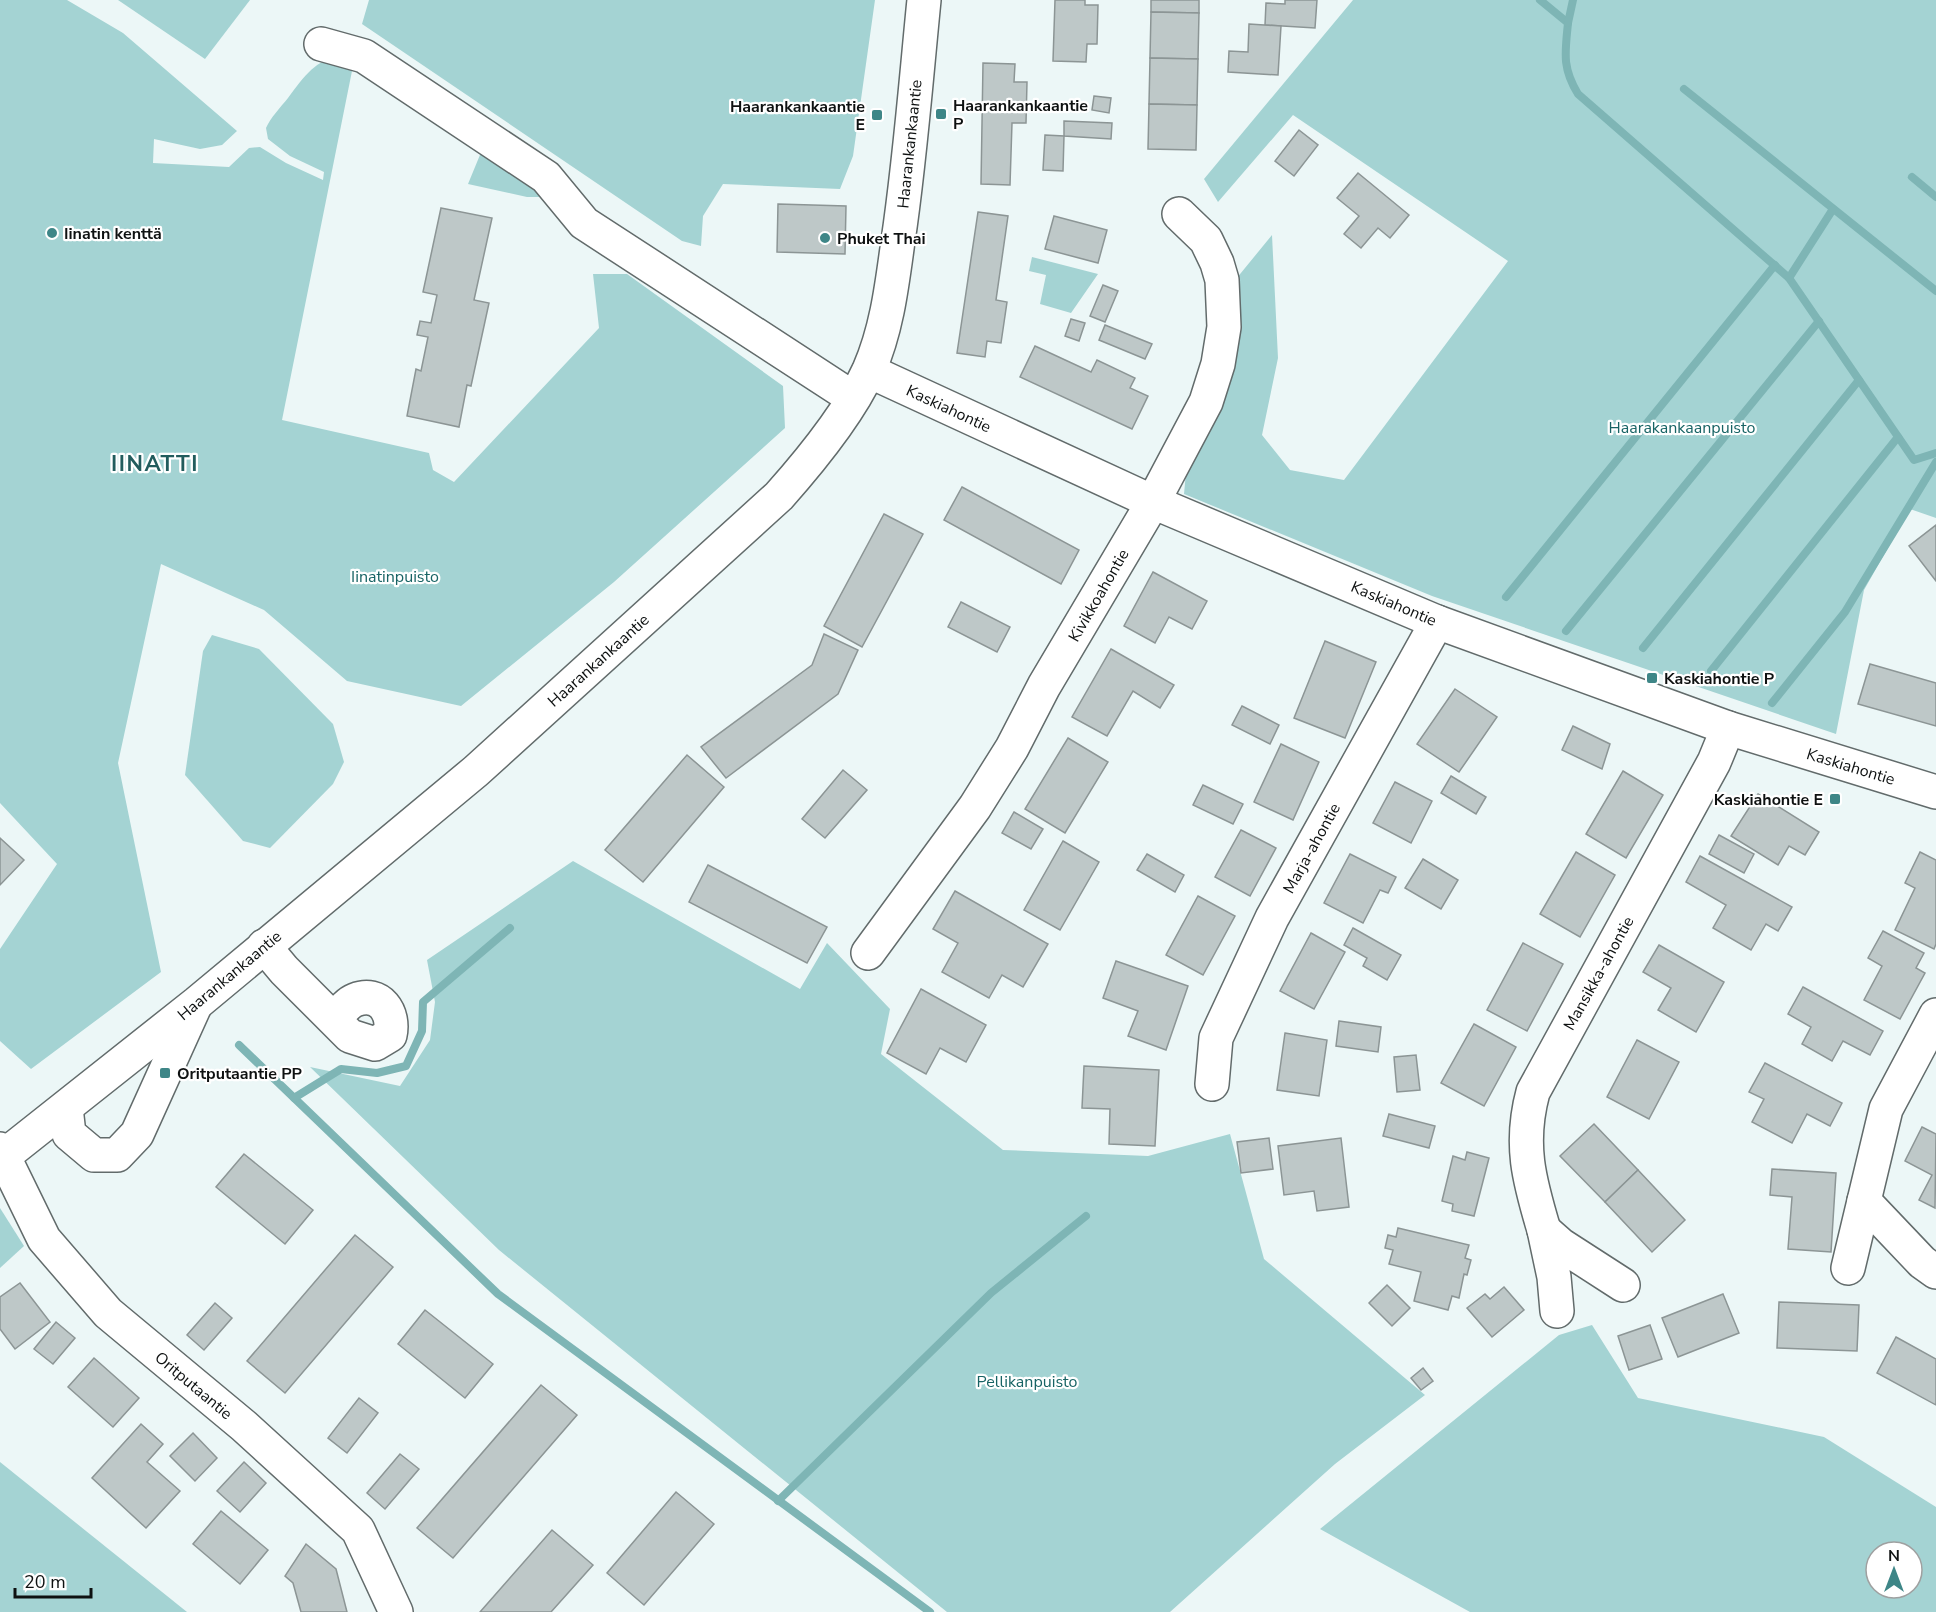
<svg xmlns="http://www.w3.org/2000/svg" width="1936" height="1612" viewBox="0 0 1936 1612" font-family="'Nunito Sans',sans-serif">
<rect width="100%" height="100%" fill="#ecf7f7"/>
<g fill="#a4d3d3" fill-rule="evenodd">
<path d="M 0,0 L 67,0 L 123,33 L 237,131 L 222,145 L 200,149 L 154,139 L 153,163 L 229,167 L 249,148 L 260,147 L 286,163 L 323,180 L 324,172 L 290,156 L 268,139 L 266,128 C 271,117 280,108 288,98 C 309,70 324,47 363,63 L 536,177 L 540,183 L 540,197 L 527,197 L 468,184 L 482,150 L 353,66 L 282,420 L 429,453 L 433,470 L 454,482 L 599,328 L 593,274 L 627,274 L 783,386 L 785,428 L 614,582 L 461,706 L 347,681 L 264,610 L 161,564 L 118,763 L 161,972 L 31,1069 L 0,1041 L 0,949 L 57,864 L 0,803 Z"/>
<path d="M 118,0 L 250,0 L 205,59 Z"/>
<path d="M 369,0 L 875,0 L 853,156 L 840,189 L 723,184 L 703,216 L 701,246 L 682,241 L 362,24 Z"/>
<path d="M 1353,0 L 1936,0 L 1936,518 L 1910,509 L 1864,590 L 1836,734 L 1432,596 L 1184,494 L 1187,462 L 1236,279 L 1272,235 L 1278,358 L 1262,435 L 1290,470 L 1344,480 L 1508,261 L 1293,115 L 1218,202 L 1204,179 Z"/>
<path d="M 1032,257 L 1098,274 L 1071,313 L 1040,304 L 1046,275 L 1029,271 Z"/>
<path d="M 212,635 L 259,649 L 333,724 L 344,762 L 333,784 L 270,848 L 243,841 L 185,775 L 203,651 Z"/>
<path d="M 573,861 L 800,989 L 827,943 L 890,1009 L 881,1054 L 1003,1150 L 1148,1156 L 1230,1134 L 1264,1259 L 1425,1395 L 1335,1464 L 1170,1612 L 947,1612 L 499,1250 L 310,1067 L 400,1086 L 430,1040 L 435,1002 L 427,960 Z"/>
<path d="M 0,1208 L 24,1246 L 0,1268 Z"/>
<path d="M 1592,1325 L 1638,1398 L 1824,1437 L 1936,1507 L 1936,1612 L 1470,1612 L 1320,1529 L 1559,1335 ZM 1876,1552 L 1912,1552 L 1912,1588 L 1876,1588 Z"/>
<path d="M 0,1462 L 187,1612 L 0,1612 Z"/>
</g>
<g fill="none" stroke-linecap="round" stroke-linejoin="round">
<g stroke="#7eb5b5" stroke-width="8">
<path d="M 1540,0 L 1568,23 C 1565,53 1562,68 1578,94 L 1789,278 L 1914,460 L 1936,453"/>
<path d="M 1568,23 L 1573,0"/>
<path d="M 1684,89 L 1936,291"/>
<path d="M 1912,177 L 1936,197"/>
<path d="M 1789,278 L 1833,209"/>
<path d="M 1506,597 L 1775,265"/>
<path d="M 1566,631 L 1819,321"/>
<path d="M 1643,648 L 1859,380"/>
<path d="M 1711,671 L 1898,437"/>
<path d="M 1772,703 L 1845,612 L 1936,462"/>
<path d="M 239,1045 L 498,1294 L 930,1612"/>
<path d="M 294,1098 L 341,1069 L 377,1073 L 406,1066 L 422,1031 L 423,1002 L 510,928"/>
<path d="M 778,1501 L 991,1293 L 1086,1216"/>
</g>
</g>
<g fill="#bec8c8" stroke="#8c9595" stroke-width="1.5">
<path d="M 1055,0 L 1085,0 L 1085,5 L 1098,5 L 1097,44 L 1087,44 L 1086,62 L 1053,61 Z"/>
<path d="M 1151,0 L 1199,0 L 1199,13 L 1151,12 Z"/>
<path d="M 1285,0 L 1317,0 L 1315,28 L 1265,25 L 1266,3 L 1285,4 Z"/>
<path d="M 1151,12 L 1199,13 L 1198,59 L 1150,58 Z"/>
<path d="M 1249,24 L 1281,26 L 1278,75 L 1228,72 L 1229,51 L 1248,52 Z"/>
<path d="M 1150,58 L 1198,59 L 1197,105 L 1149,104 Z"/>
<path d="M 983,63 L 1015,64 L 1014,82 L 1027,82 L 1026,123 L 1012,123 L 1010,185 L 981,184 Z"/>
<path d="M 1094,96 L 1111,98 L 1109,113 L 1092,110 Z"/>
<path d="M 1149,104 L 1197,105 L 1196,150 L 1148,149 Z"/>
<path d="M 1064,121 L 1112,123 L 1111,139 L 1064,136 Z"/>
<path d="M 1299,130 L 1318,145 L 1294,176 L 1275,161 Z"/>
<path d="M 1045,135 L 1064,136 L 1063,171 L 1043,170 Z"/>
<path d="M 1358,173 L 1409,215 L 1390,238 L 1378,228 L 1361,248 L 1344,234 L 1359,216 L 1337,198 Z"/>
<path d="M 778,204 L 846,206 L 845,254 L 777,252 Z"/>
<path d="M 441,208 L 492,218 L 474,300 L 489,303 L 471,386 L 467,385 L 459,427 L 407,416 L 416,369 L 421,371 L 428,337 L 417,335 L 420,321 L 431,323 L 437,295 L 423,292 Z"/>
<path d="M 978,212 L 1008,216 L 996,300 L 1007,302 L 1001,343 L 987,341 L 985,357 L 957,353 Z"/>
<path d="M 1054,216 L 1107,230 L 1098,263 L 1045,249 Z"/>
<path d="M 1103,285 L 1118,291 L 1105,322 L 1090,316 Z"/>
<path d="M 1071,319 L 1085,323 L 1079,341 L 1065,336 Z"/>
<path d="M 1105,325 L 1152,344 L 1145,359 L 1099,340 Z"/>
<path d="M 1035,346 L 1091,372 L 1097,360 L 1135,378 L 1130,388 L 1148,396 L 1132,429 L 1020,377 Z"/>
<path d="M 962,487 L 1079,550 L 1061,584 L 944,520 Z"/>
<path d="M 884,514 L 923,534 L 862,647 L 824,626 Z"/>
<path d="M 1936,525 L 1936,581 L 1909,546 Z"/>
<path d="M 1153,572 L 1207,601 L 1192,629 L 1169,617 L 1155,643 L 1124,626 Z"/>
<path d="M 961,602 L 1010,627 L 997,652 L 948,627 Z"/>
<path d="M 824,634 L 858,650 L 838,694 L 726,778 L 701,747 L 812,665 Z"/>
<path d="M 1325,641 L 1376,662 L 1345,738 L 1294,718 Z"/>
<path d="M 1111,649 L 1174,685 L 1160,708 L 1133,691 L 1107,736 L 1072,717 Z"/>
<path d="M 1870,664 L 1936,683 L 1936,726 L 1858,704 Z"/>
<path d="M 1455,689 L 1497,717 L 1459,772 L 1417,744 Z"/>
<path d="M 1242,706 L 1279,725 L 1270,744 L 1232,725 Z"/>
<path d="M 1573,726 L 1610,744 L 1602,769 L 1562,750 Z"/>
<path d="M 1068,738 L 1108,762 L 1065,833 L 1025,809 Z"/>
<path d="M 1281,744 L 1319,762 L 1293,820 L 1254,802 Z"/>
<path d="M 687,755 L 724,787 L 643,882 L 605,850 Z"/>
<path d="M 843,770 L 867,790 L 825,838 L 802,819 Z"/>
<path d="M 1623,771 L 1663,795 L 1626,858 L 1586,834 Z"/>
<path d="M 1451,776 L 1486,797 L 1476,814 L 1441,793 Z"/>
<path d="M 1395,782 L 1432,801 L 1411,843 L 1373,823 Z"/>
<path d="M 1203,785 L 1243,804 L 1233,824 L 1193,805 Z"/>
<path d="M 1758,794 L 1819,832 L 1805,855 L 1789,846 L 1778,865 L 1731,836 Z"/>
<path d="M 1014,812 L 1043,829 L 1031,849 L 1002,833 Z"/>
<path d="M 1241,830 L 1276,848 L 1250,896 L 1215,877 Z"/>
<path d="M 1719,835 L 1754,854 L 1744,873 L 1709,854 Z"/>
<path d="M 0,838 L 24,860 L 0,885 Z"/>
<path d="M 1063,841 L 1099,862 L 1060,930 L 1024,910 Z"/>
<path d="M 1576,852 L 1615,875 L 1580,937 L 1540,914 Z"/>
<path d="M 1920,852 L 1936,860 L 1936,944 L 1934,949 L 1895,930 L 1915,888 L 1905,883 Z"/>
<path d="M 1147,854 L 1184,875 L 1175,892 L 1137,870 Z"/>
<path d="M 1350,854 L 1396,877 L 1388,893 L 1380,890 L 1363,923 L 1324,903 Z"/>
<path d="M 1700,856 L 1792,907 L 1778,931 L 1766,924 L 1751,950 L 1713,928 L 1726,905 L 1686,882 Z"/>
<path d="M 1423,859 L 1458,880 L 1441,909 L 1405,888 Z"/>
<path d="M 708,865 L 827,927 L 807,963 L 689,902 Z"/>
<path d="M 955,891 L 1048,944 L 1023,987 L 1002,975 L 989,998 L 942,972 L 958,943 L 933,929 Z"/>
<path d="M 1198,896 L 1235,916 L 1203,975 L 1166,955 Z"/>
<path d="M 1353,928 L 1401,955 L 1387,980 L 1363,966 L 1367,958 L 1344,945 Z"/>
<path d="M 1883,931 L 1924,953 L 1916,968 L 1925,973 L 1900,1019 L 1864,1000 L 1882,966 L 1868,958 Z"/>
<path d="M 1311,933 L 1345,952 L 1314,1009 L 1280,991 Z"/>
<path d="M 1523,943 L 1563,964 L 1527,1031 L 1487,1010 Z"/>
<path d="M 1659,945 L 1724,982 L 1696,1032 L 1658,1010 L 1671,988 L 1643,972 Z"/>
<path d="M 1116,961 L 1188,986 L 1166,1050 L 1128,1036 L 1138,1011 L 1103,998 Z"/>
<path d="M 1803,987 L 1883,1031 L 1870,1055 L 1843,1041 L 1832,1061 L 1802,1044 L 1811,1027 L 1788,1014 Z"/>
<path d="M 921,989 L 986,1025 L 966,1062 L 940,1048 L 926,1074 L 887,1053 Z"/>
<path d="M 1339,1021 L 1381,1027 L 1378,1052 L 1336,1046 Z"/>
<path d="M 1474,1024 L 1516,1047 L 1484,1106 L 1441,1083 Z"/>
<path d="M 1285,1033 L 1327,1040 L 1319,1096 L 1277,1090 Z"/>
<path d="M 1637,1040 L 1679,1062 L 1649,1119 L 1607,1097 Z"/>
<path d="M 1416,1055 L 1420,1090 L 1397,1092 L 1394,1057 Z"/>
<path d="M 1765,1063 L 1842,1103 L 1830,1126 L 1807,1114 L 1792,1143 L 1752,1122 L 1764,1099 L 1749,1092 Z"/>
<path d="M 1084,1066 L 1159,1070 L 1155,1146 L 1109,1144 L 1110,1109 L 1082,1108 Z"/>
<path d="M 1389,1114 L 1435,1126 L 1429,1148 L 1383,1136 Z"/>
<path d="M 1594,1124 L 1638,1170 L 1605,1202 L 1560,1156 Z"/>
<path d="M 1922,1127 L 1936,1134 L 1935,1208 L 1919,1200 L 1932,1175 L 1905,1161 Z"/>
<path d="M 1269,1138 L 1273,1169 L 1241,1173 L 1237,1142 Z"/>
<path d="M 1341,1138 L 1349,1207 L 1317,1211 L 1314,1191 L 1284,1195 L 1278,1146 Z"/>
<path d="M 1467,1152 L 1489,1158 L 1474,1216 L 1452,1211 L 1453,1204 L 1442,1201 L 1453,1156 L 1465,1160 Z"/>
<path d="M 244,1154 L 313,1210 L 285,1244 L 216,1187 Z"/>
<path d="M 1772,1169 L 1836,1173 L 1831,1252 L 1788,1249 L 1792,1197 L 1770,1195 Z"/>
<path d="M 1638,1170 L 1685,1220 L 1652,1252 L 1605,1202 Z"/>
<path d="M 1398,1228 L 1469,1245 L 1465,1258 L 1471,1260 L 1467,1275 L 1464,1274 L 1459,1298 L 1452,1296 L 1448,1310 L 1414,1301 L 1421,1272 L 1389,1264 L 1393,1250 L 1385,1248 L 1388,1235 L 1396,1237 Z"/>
<path d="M 355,1235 L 393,1267 L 285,1393 L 247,1361 Z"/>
<path d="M 20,1283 L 50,1322 L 15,1349 L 0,1329 L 0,1297 Z"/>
<path d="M 1387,1285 L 1410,1308 L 1392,1326 L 1369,1303 Z"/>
<path d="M 1504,1287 L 1524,1310 L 1492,1337 L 1467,1308 L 1485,1294 L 1490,1299 Z"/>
<path d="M 1723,1294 L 1739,1333 L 1678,1357 L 1662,1318 Z"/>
<path d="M 1779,1302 L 1859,1305 L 1857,1351 L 1777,1348 Z"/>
<path d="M 215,1303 L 232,1318 L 204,1350 L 187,1335 Z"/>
<path d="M 425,1310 L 493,1364 L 465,1398 L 398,1344 Z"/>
<path d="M 56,1322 L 75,1338 L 53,1364 L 34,1349 Z"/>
<path d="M 1650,1325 L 1662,1359 L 1629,1370 L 1618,1336 Z"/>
<path d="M 1896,1337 L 1936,1359 L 1936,1405 L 1877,1373 Z"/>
<path d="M 94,1358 L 139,1398 L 113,1427 L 68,1387 Z"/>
<path d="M 1423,1368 L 1433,1381 L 1421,1390 L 1411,1378 Z"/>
<path d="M 541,1385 L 577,1415 L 453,1558 L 417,1528 Z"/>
<path d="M 359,1398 L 378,1413 L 347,1453 L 328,1438 Z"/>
<path d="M 141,1424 L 163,1444 L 147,1462 L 180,1491 L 146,1528 L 92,1478 Z"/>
<path d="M 193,1433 L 217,1458 L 195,1481 L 170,1456 Z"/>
<path d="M 400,1454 L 419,1469 L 385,1509 L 367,1493 Z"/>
<path d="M 244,1462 L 266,1483 L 240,1512 L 217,1491 Z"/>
<path d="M 676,1492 L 714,1524 L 644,1605 L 607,1573 Z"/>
<path d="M 221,1511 L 268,1550 L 240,1584 L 193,1544 Z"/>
<path d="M 552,1530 L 593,1565 L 551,1612 L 480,1612 Z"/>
<path d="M 306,1544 L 336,1569 L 347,1612 L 301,1612 L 293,1583 L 285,1576 Z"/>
</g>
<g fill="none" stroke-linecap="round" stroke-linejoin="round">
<g stroke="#626b6b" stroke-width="36">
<g id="minor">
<path d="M 321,44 L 364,56 L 546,177 L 584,223 L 853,398"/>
<path d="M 869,371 L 1153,502 L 1437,622 L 1728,728 L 1936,792"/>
<path d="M 264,946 L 284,970 L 350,1036 L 375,1044 L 390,1035 C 395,1013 380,990 355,1000 C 347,1003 340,1013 334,1020"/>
<path d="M 868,953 L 975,807 L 1012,748 L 1044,686 L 1153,502 L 1206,402 L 1218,364 L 1224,327 L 1222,280 L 1217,263 L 1206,240 L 1179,214"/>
<path d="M 1212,1084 L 1216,1038 L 1272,918 L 1437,622"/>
<path d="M 66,1108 L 69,1134 L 94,1155 L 117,1155 L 137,1134 L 194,1008"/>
<path d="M 0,1149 L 44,1239 L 108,1313 L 244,1426 L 358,1530 L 396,1612"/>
<path d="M 4,1156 L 197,1003 L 476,771 L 779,496 C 811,460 849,414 869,370 C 887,329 892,285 898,241 C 910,161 916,80 924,0"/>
<path d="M 1864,1201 L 1886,1109 L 1936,1015"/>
<path d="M 1544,1230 C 1529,1180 1519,1144 1533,1092 L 1714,762 L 1728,728"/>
<path d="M 1848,1268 L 1864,1201 L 1922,1262 L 1936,1272"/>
<path d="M 1557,1311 L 1554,1277 L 1544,1230 L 1561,1245 L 1623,1285"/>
</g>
</g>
<use href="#minor" stroke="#fff" stroke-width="33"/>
</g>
<g fill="#3e8687" stroke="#fff" stroke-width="2">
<rect x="935" y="108" width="12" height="12" rx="3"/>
<rect x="871" y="109" width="12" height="12" rx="3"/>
<circle cx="52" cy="233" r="6"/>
<circle cx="825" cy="238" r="6"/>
<rect x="1646" y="672" width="12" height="12" rx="3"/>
<rect x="1829" y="793" width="12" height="12" rx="3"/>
<rect x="159" y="1067" width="12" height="12" rx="3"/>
</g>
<g text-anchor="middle" stroke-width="4.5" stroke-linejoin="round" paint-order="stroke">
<g font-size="16" font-weight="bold" fill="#0e1111" stroke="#fff" text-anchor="start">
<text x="953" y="111">Haarankankaantie<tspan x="953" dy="18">P</tspan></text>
<text x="865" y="112" text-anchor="end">Haarankankaantie<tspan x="865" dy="18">E</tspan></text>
<text x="64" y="239">Iinatin kenttä</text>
<text x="837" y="244">Phuket Thai</text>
<text x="1664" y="684">Kaskiahontie P</text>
<text x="1823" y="805" text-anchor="end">Kaskiahontie E</text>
<text x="177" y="1079">Oritputaantie PP</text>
</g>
<g font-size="16" fill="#0e1111" stroke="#fff">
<text transform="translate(909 144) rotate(-84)" y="6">Haarankankaantie</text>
<text transform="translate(949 408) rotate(25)" y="6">Kaskiahontie</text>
<text transform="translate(1098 595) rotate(-60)" y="6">Kivikkoahontie</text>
<text transform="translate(1394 603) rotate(23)" y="6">Kaskiahontie</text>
<text transform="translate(598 660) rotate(-42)" y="6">Haarankankaantie</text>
<text transform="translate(1851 766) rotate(17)" y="6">Kaskiahontie</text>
<text transform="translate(1311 848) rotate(-61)" y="6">Marja-ahontie</text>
<text transform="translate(1598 973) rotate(-61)" y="6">Mansikka-ahontie</text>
<text transform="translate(229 975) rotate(-40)" y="6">Haarankankaantie</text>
<text transform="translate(194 1385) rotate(40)" y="6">Oritputaantie</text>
</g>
<g font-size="16" fill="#176364" stroke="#fff">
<text x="1682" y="433">Haarakankaanpuisto</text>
<text x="395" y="582">Iinatinpuisto</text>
<text x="1027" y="1387">Pellikanpuisto</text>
</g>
<g font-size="22" font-weight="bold" letter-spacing="1.5" fill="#225c5d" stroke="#fff">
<text x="155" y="471">IINATTI</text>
</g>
</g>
<g transform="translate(1894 1570)"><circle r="28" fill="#ffffff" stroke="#9fa0a0" stroke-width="1.5"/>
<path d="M0-4.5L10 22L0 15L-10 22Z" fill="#3e8687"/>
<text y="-9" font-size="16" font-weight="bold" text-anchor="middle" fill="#0e1111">N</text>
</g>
<path d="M15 1588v9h76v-9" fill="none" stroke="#0e1111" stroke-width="3"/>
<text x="24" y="1588" font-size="18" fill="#0e1111" stroke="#ffffff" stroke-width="4.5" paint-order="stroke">20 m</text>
</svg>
